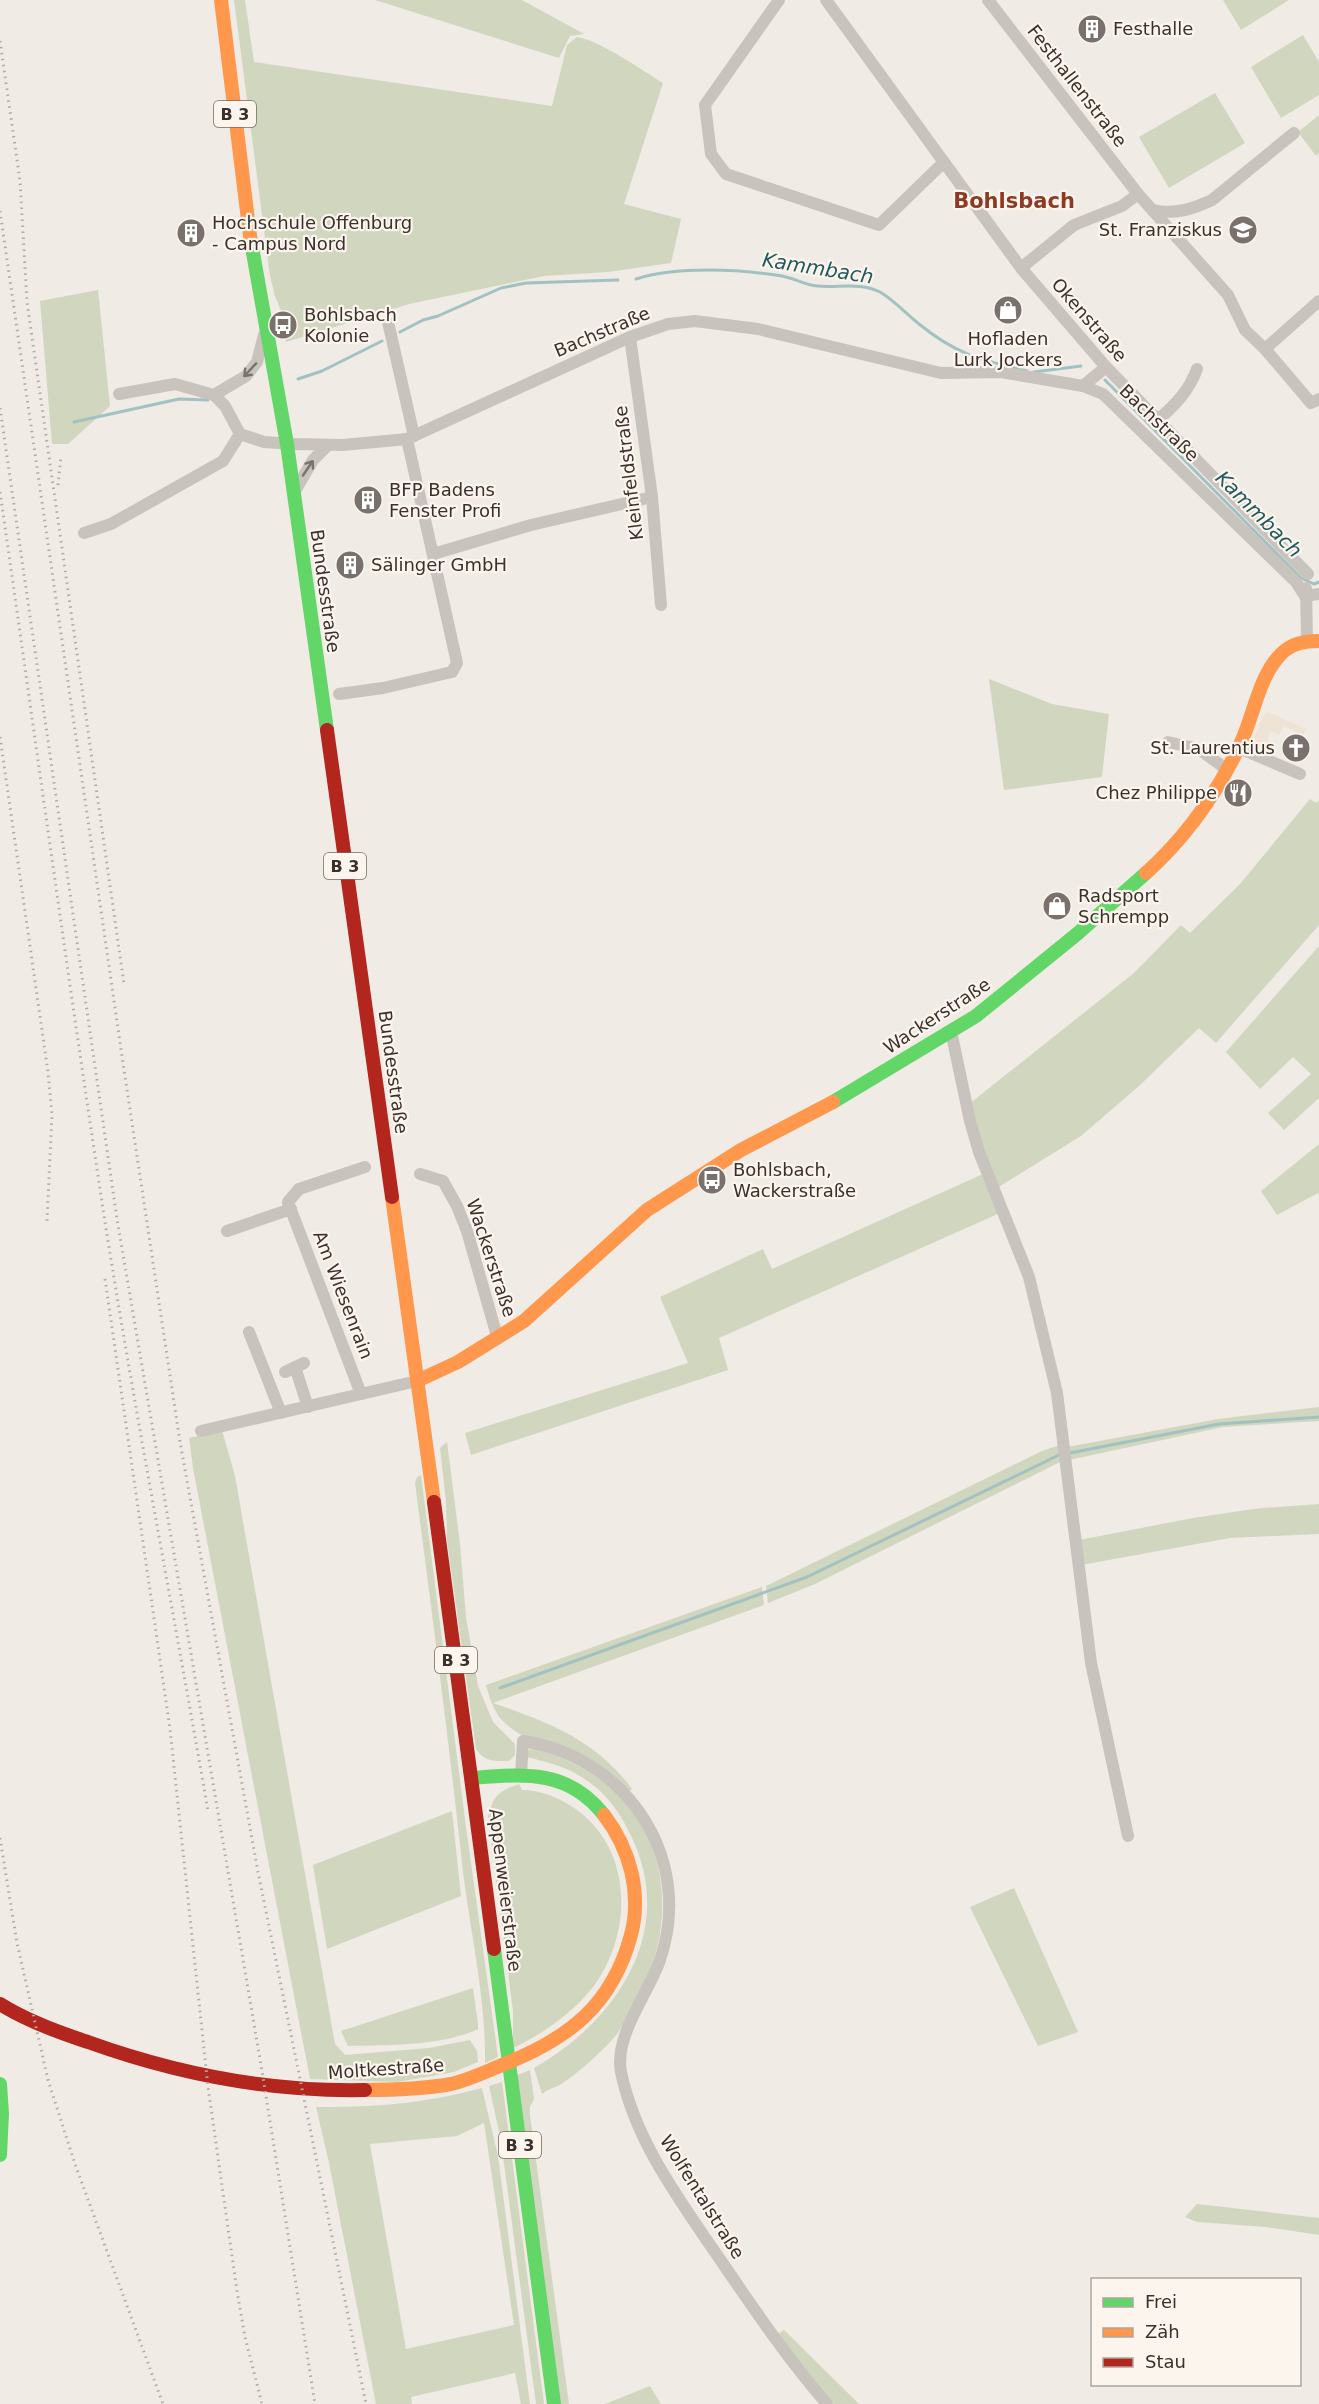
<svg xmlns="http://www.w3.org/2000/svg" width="1319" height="2404" viewBox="0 0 1319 2404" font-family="'DejaVu Sans',sans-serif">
<rect width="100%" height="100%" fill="#f0ebe5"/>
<g fill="#d1d6bf" fill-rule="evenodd">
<path d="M 234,0 L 245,0 L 254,62 L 552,106 L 567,45 L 577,37 C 601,41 642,70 663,83 L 624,204 L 681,219 L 671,263 L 608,272 L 544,276 L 409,304 L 286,342 L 281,311 L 275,296 L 270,276 Z"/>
<path d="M 375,0 L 522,0 L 584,34 L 570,36 L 559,58 Z"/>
<path d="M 1223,0 L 1289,0 L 1241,30 Z"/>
<path d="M 1303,35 L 1319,62 L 1319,95 L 1281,118 L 1251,67 Z"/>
<path d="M 1215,93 L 1245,143 L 1169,188 L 1139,137 Z"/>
<path d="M 1319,115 L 1319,153 L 1316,156 L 1298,132 Z"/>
<path d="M 98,290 L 110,406 L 68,444 L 52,444 L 40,301 Z"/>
<path d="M 989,679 L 1052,704 L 1109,714 L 1102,777 L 1004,790 Z"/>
<path d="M 1310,799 L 1316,803 L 1319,800 L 1319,925 L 1216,1043 L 1199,1028 L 1139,1086 L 1081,1136 L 997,1188 L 969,1104 L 1134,973 L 1181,925 L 1190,933 L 1240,884 Z"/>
<path d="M 1319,946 L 1319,1098 L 1284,1130 L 1268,1113 L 1311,1074 L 1293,1057 L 1260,1089 L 1226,1052 Z"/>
<path d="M 1319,1144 L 1319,1197 L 1318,1193 L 1277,1215 L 1261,1191 Z"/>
<path d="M 983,1174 L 1000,1213 L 719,1338 L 728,1370 L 471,1455 L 465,1433 L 688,1363 L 660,1297 L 763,1249 L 772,1269 Z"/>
<path d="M 1319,1407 L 1319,1421 L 1223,1427 L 1069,1460 L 1067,1447 L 1218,1419 Z"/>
<path d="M 222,1430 L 235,1476 L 335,2044 L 345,2055 L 429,2048 L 470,2040 L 477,2051 L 478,2062 L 454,2072 L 397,2082 L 310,2079 L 193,1468 L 189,1438 Z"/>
<path d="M 447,1442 L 460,1544 L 466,1617 L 478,1686 L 493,1722 L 515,1744 L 515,1755 L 509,1761 C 494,1761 485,1762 476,1749 L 447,1540 L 446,1501 L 440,1448 Z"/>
<path d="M 1060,1445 L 1062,1461 L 815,1584 L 768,1603 L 766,1586 L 1042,1451 Z"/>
<path d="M 421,1475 L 466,1827 L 498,2057 L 485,2063 C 486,1999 471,1936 463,1872 C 449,1742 432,1613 415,1483 L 417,1477 Z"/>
<path d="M 1319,1504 L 1319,1534 L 1230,1538 L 1081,1565 L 1079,1540 L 1193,1518 L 1261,1508 Z"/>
<path d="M 762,1587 L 764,1605 L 493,1703 C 548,1722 596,1740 632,1789 L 629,1791 L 523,1736 C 499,1722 493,1711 486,1685 Z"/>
<path d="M 533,1748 C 672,1787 696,1920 619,2031 C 608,2047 575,2076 558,2086 C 553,2088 547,2090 542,2094 L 534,2068 C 615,2022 676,1934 633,1840 C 621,1813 605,1790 578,1775 C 562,1765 545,1762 527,1757 L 528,1750 Z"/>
<path d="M 519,1784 L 522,1790 C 542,1790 560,1798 577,1810 C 629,1848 633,1922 601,1975 C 584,2005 544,2034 513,2048 L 513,2011 L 488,1817 C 494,1795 497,1792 519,1784 Z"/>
<path d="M 452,1811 L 461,1896 L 327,1949 L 313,1865 Z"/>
<path d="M 1014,1888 L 1078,2032 L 1038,2046 L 970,1907 Z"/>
<path d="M 473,1988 L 478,2024 L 478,2029 L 474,2031 C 436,2046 388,2045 348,2046 L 341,2031 Z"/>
<path d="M 530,2070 L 534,2099 L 530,2107 L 530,2116 L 569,2404 L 559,2404 L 515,2076 Z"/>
<path d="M 502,2082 L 544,2404 L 536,2404 L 501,2141 L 489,2086 Z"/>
<path d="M 482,2088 L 498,2156 L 530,2404 L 521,2404 L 515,2373 L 411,2397 L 412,2404 L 376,2404 L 329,2163 L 316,2107 C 372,2108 428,2103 482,2088 ZM 484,2123 L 514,2325 L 406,2349 L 370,2144 L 457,2136 Z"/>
<path d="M 1197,2204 L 1319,2218 L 1319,2235 L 1266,2227 L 1197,2222 L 1185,2217 Z"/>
<path d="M 784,2330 L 859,2404 L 833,2404 L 801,2367 L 776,2335 Z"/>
<path d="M 650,2386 L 661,2404 L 605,2404 Z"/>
</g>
<path fill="#eee3d5" d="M 1266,711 L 1306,729 L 1303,735 L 1284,726 L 1279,735 L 1271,731 L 1267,740 L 1275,743 L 1270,755 L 1250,745 Z"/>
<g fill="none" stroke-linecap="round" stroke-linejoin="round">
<g stroke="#a1c2c1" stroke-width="3">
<path d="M 636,279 C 676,266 740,269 782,276 C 794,278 805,285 817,286 C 838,288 861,282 880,292 C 894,300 906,314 919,324 C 957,355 981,360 1027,371"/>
<path d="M 400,332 L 423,320 L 438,316 L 501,288 L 526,283 L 618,280"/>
<path d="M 1034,372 L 1081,366"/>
<path d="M 298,379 L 322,371 L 382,341"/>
<path d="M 1105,380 L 1301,578 L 1314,584 L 1319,582"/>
<path d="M 74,422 L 179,399 L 208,400"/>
<path d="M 1070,1453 L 1219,1424 L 1319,1417"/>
<path d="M 500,1688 L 807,1577 L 1059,1455"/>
</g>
<g stroke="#c9c3be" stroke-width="12">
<path d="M 779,0 L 705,105 L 711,154 L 726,174 L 879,225 L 944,162"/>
<path d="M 826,0 L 1021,268 L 1106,367 L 1308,574"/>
<path d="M 988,0 L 1138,194 L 1228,295 L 1245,330 L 1265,349 L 1311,403 L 1319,399"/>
<path d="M 1153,210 C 1174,215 1193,209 1212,200 L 1294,133"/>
<path d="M 1021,268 L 1074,225 L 1122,206 L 1138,194"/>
<path d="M 388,322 L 414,436"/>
<path d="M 630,337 L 652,497 L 661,605"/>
<path d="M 1265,349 L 1319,301"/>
<path d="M 1083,386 L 1106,367"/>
<path d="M 119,394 L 175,384 L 214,395 L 225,406 L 240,434"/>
<path d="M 214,395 L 246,376 L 257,362 L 264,335"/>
<path d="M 1158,420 C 1175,405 1189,391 1197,369"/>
<path d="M 240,434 L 264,442 L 294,444 L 343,445 L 407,439 L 630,337 L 668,324 L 695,321 L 758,329 L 941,373 L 1001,372 L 1083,386 L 1103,394 L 1296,582 L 1305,596"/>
<path d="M 295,491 L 313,460 L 328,445"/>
<path d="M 84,533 L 111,524 L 223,461 L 240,434"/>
<path d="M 433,554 L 531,525 L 652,497"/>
<path d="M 1306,588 L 1307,641"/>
<path d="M 1305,596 L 1319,594"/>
<path d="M 339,694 L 383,688 L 452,672 L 457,663 L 407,439"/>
<path d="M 1168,742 L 1199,749 L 1226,769"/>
<path d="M 1239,748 L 1300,774"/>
<path d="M 951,1031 L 970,1121 L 979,1152 L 1029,1277 L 1057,1393 L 1091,1663 L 1128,1836"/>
<path d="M 420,1174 L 443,1181 L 457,1206 L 467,1231 L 497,1336"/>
<path d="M 227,1231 L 291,1209"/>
<path d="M 249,1332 L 281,1413"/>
<path d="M 295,1367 L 308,1407"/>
<path d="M 285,1372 L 304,1363"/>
<path d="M 361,1394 L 288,1202 L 299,1189 L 365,1167"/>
<path d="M 201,1431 L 417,1381"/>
<path d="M 521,1775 L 523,1741 C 628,1757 696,1860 659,1963 C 647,1995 614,2037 621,2072 C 635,2140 678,2198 717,2255 C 752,2306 786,2357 827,2404"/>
</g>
<g stroke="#63d668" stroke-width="14">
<path d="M 250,236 L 287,444 L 327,730"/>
<path d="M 833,1102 L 976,1016 L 1077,934 L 1146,873"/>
<path d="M 472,1778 C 524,1774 568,1769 604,1815"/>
<path d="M 494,1949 L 554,2404"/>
<path d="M 0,2084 L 2,2114 L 0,2155"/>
</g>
<g stroke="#ff974d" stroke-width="14">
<path d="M 221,0 L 250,236"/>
<path d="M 1146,873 C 1185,838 1215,796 1238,749 C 1254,718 1257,679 1281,654 C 1292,643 1305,641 1319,641"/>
<path d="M 392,1197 L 434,1502"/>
<path d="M 417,1381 L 458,1362 L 524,1321 L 647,1210 L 741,1150 L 833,1102"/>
<path d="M 365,2090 C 393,2090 423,2089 451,2084 C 469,2080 485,2072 502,2065 C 568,2039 612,2006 631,1935 C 642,1893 630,1849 604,1815"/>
</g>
<g stroke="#b3261e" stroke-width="14">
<path d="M 327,730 L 392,1197"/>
<path d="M 434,1502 L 494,1949"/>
<path d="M 0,2004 C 27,2021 57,2032 88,2042 C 177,2074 269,2092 365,2090"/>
</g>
<g stroke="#b1aca8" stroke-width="3" stroke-dasharray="1.5 4.5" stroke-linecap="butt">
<path d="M 0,41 L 20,181 L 27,302 L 124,984"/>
<path d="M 0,211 L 123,1063 L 180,1442 L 258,1872 L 366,2404"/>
<path d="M 0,408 L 117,1219 L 262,2071 L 315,2404"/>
<path d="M 58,485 L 61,456"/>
<path d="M 0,492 C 35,736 68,979 105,1222 C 136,1419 174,1614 208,1811"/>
<path d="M 0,737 L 48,1072 L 52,1115 L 47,1221"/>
<path d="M 105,1279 L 170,1729 L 208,2087 L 237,2291 L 245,2337 L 262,2404"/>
<path d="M 0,1838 L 17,1943 L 48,2080 L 75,2164 L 163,2404"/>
</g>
</g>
<defs><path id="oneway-shaft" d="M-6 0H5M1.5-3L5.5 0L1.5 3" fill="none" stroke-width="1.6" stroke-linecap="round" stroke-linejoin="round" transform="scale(1.5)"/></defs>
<g stroke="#7b726d">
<use href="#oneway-shaft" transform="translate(250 370) rotate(133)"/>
<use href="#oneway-shaft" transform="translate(308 468) rotate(-56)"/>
</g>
<defs>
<g id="building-disc" transform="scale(1.5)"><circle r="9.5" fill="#7a716c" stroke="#fbf5ee"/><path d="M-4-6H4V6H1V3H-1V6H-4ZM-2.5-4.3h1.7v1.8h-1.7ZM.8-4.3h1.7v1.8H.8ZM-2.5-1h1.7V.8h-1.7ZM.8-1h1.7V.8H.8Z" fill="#fff"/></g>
<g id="school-disc" transform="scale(1.5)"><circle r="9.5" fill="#7a716c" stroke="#fbf5ee"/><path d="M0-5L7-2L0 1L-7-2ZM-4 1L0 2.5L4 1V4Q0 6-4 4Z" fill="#fff"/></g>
<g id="shop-disc" transform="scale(1.5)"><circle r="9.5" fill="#7a716c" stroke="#fbf5ee"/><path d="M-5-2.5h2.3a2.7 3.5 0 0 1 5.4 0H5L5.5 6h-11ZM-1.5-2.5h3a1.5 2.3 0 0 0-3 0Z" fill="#fff"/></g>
<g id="bus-disc" transform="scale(1.5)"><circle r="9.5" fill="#7a716c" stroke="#fbf5ee"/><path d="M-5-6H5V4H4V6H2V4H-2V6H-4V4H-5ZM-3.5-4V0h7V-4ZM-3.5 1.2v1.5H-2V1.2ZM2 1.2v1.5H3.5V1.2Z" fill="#fff"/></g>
<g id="church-disc" transform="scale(1.5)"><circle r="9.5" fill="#7a716c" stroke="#fbf5ee"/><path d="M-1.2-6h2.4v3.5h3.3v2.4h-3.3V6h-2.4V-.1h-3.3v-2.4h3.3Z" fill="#fff"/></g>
<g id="restaurant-disc" transform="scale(1.5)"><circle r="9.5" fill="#7a716c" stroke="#fbf5ee"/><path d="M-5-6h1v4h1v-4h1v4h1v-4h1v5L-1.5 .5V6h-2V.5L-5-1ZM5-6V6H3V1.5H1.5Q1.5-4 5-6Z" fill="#fff"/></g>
</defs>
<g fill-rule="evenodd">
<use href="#building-disc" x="1092" y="29"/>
<use href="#school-disc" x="1243" y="230"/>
<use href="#building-disc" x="191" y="233"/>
<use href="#shop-disc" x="1008" y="310"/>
<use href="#bus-disc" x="283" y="325"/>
<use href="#building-disc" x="368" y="500"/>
<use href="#building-disc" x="350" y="565"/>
<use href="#church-disc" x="1296" y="748"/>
<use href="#restaurant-disc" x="1238" y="793"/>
<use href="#shop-disc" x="1057" y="906"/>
<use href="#bus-disc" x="712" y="1180"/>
</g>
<g text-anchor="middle" stroke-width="4.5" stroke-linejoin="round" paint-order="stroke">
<g fill="#fbf5ee" stroke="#756b66" stroke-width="1.5">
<rect x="214" y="101" width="42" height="26" rx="4.5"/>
<rect x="324" y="853" width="42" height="26" rx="4.5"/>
<rect x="435" y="1647" width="42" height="26" rx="4.5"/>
<rect x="499" y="2132" width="42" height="26" rx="4.5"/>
</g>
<g font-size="16" font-weight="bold" fill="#3b302b">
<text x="235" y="120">B 3</text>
<text x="345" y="872">B 3</text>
<text x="456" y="1666">B 3</text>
<text x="520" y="2151">B 3</text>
</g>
<g font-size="18" fill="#3b302b" stroke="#fbf5ee" text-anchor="start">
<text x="1113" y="35">Festhalle</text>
<text x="212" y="229">Hochschule Offenburg<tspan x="212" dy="21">- Campus Nord</tspan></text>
<text x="1222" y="236" text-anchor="end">St. Franziskus</text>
<text x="304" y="321">Bohlsbach<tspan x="304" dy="21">Kolonie</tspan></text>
<text x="1008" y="345" text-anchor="middle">Hofladen<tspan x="1008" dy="21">Lurk Jockers</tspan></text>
<text x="389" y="496">BFP Badens<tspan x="389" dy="21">Fenster Profi</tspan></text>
<text x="371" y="571">Sälinger GmbH</text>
<text x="1275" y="754" text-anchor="end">St. Laurentius</text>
<text x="1217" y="799" text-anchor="end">Chez Philippe</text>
<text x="1078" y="902">Radsport<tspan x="1078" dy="21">Schrempp</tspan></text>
<text x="733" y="1176">Bohlsbach,<tspan x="733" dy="21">Wackerstraße</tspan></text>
</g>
<g font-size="18" fill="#3b302b" stroke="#fbf5ee">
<text transform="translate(1077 86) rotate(52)" y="6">Festhallenstraße</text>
<text transform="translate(1089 320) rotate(49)" y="6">Okenstraße</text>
<text transform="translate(602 332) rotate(-23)" y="6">Bachstraße</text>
<text transform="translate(1159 423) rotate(44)" y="6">Bachstraße</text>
<text transform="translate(629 473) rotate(-97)" y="6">Kleinfeldstraße</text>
<text transform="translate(325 591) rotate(82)" y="6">Bundesstraße</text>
<text transform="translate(937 1016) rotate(-33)" y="6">Wackerstraße</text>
<text transform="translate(393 1072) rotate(82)" y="6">Bundesstraße</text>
<text transform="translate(491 1258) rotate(72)" y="6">Wackerstraße</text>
<text transform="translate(343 1295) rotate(69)" y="6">Am Wiesenrain</text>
<text transform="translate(505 1890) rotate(83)" y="6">Appenweierstraße</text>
<text transform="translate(386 2069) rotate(-4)" y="6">Moltkestraße</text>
<text transform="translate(702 2197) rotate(58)" y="6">Wolfentalstraße</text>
</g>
<g font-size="20" font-style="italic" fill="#1f5a5e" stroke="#fbf5ee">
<text transform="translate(818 268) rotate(9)" y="7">Kammbach</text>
<text transform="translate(1259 514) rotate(45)" y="7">Kammbach</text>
</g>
<g font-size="21" font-weight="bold" fill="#8c3b22" stroke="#fbf5ee">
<text x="1014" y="208">Bohlsbach</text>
</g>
</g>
<rect x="1091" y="2278" width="210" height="108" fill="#fbf5ee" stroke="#aea6a0" stroke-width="1.5"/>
<rect x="1103" y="2298" width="30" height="9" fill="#63d668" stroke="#aea6a0" stroke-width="1.5"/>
<text x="1145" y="2308" font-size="18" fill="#3b302b">Frei</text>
<rect x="1103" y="2328" width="30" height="9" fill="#ff974d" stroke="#aea6a0" stroke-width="1.5"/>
<text x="1145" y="2338" font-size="18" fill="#3b302b">Zäh</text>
<rect x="1103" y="2358" width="30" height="9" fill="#b3261e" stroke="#aea6a0" stroke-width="1.5"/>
<text x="1145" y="2368" font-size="18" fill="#3b302b">Stau</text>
</svg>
